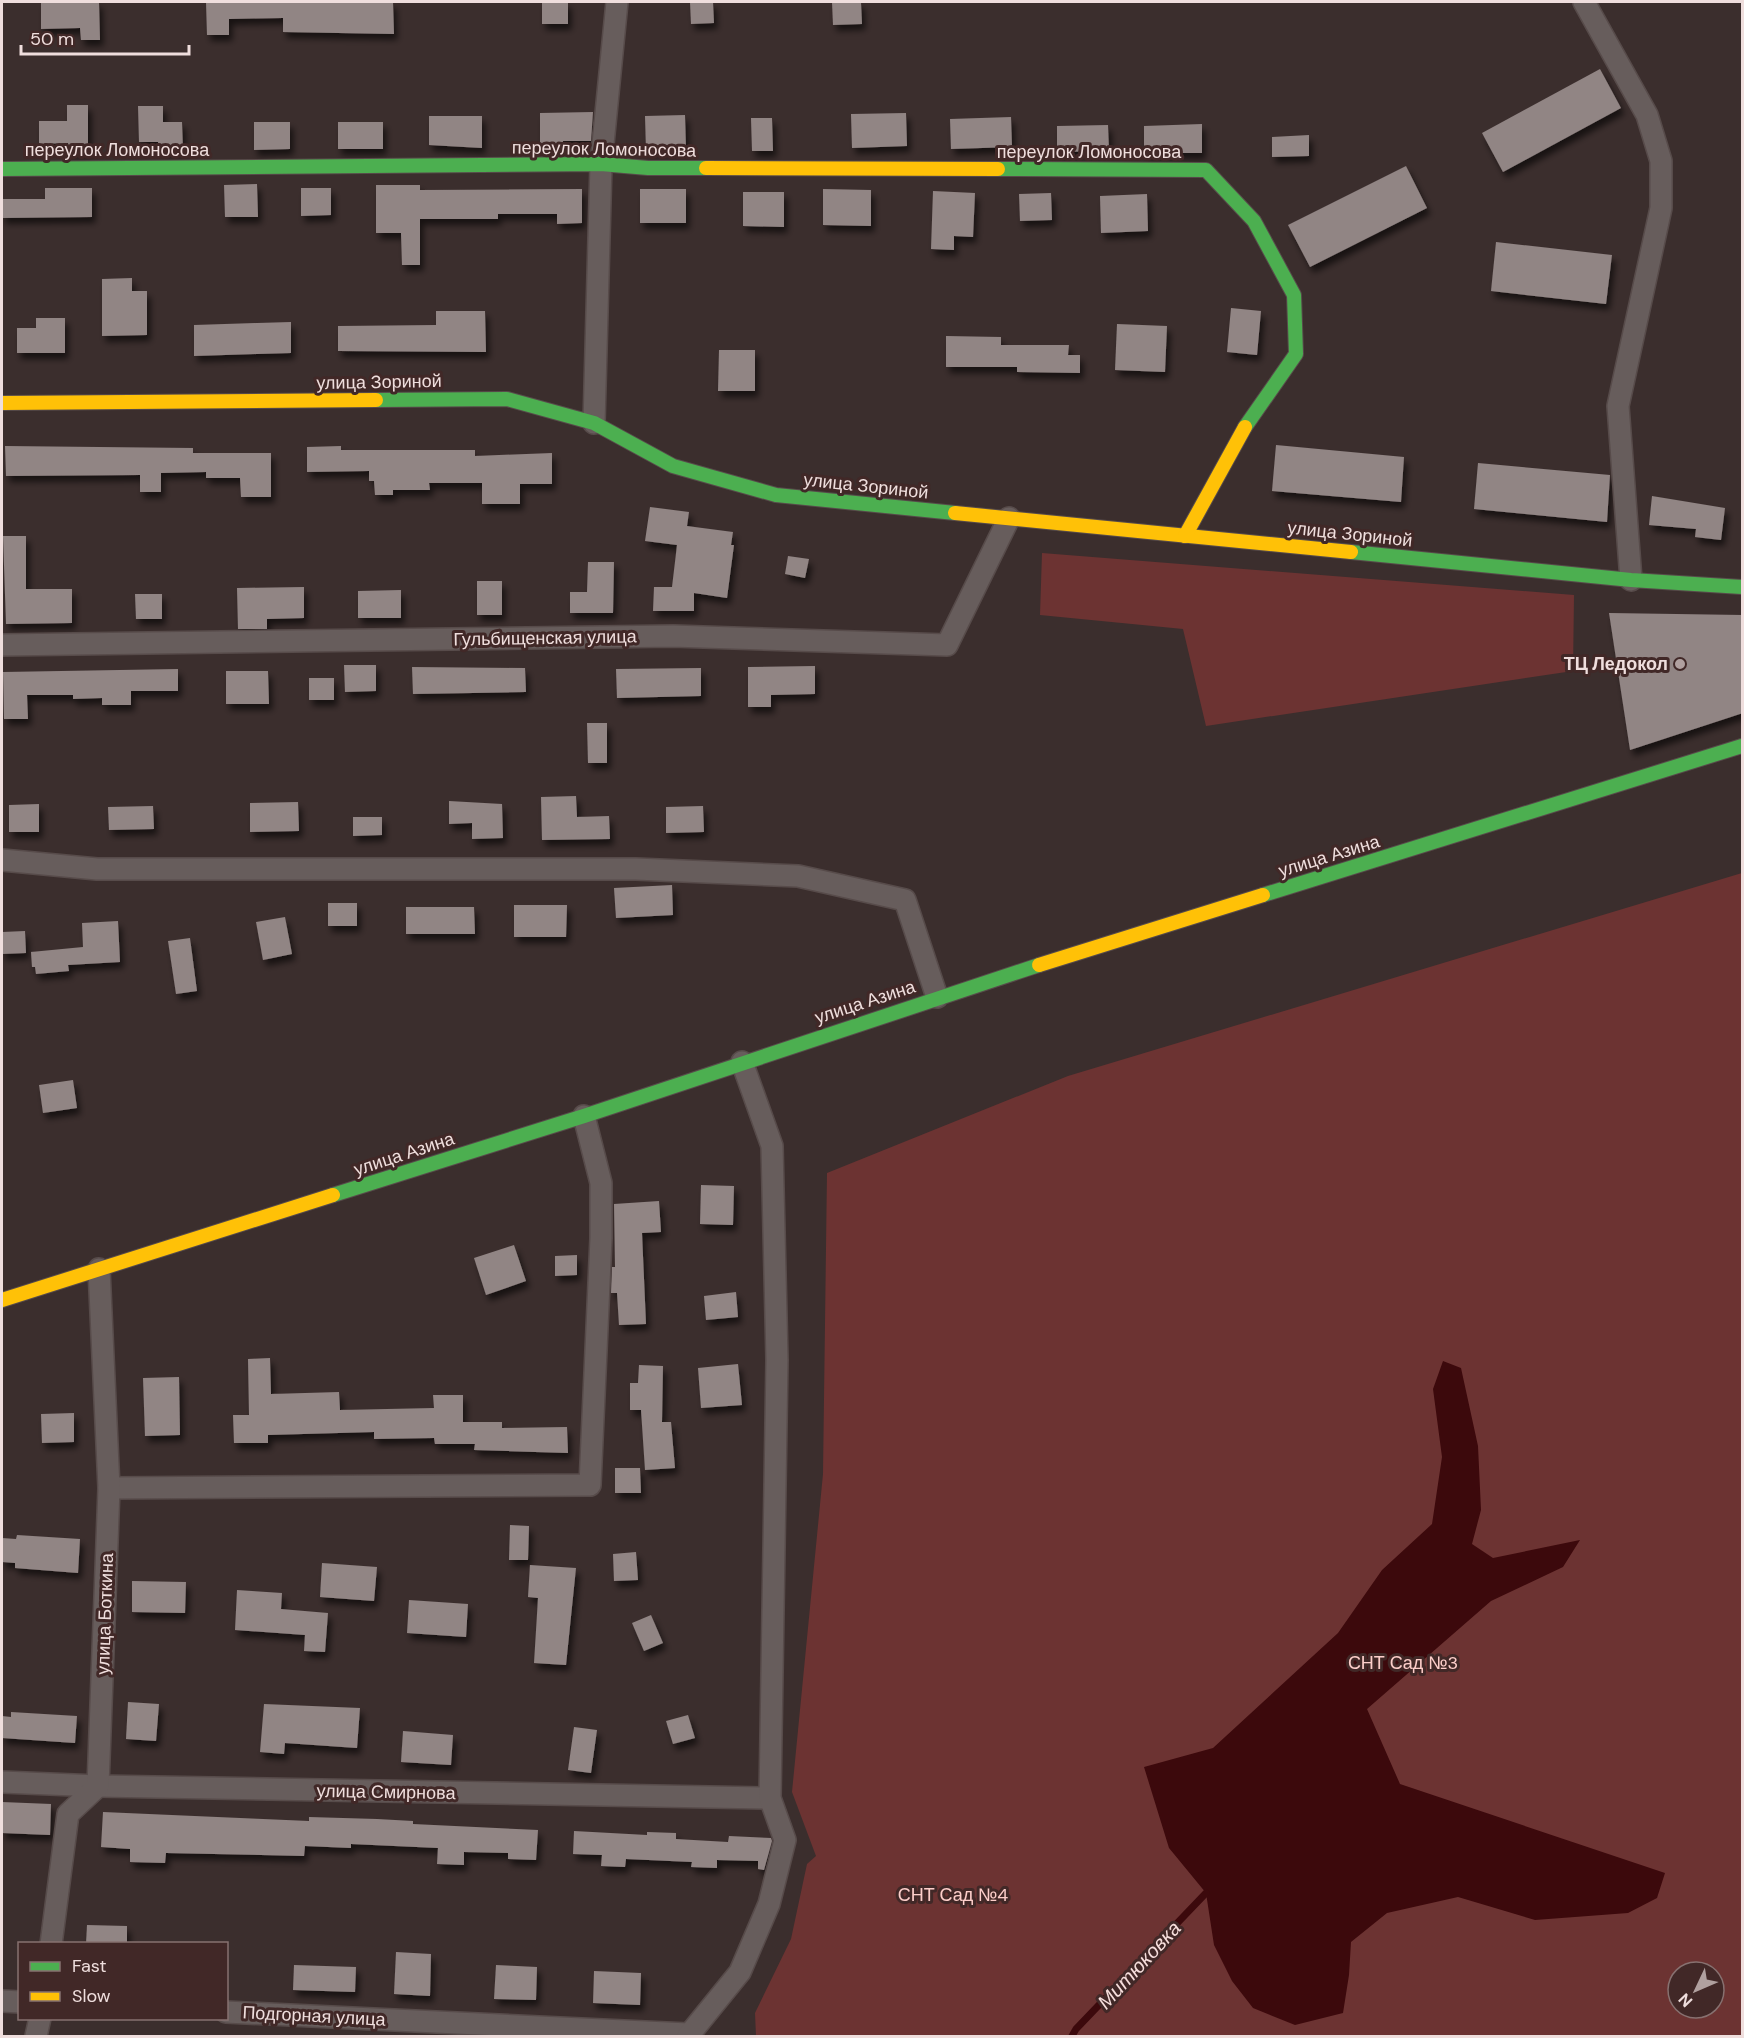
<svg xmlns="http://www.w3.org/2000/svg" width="1744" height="2038" viewBox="0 0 1744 2038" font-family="'DM Sans',sans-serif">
<defs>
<filter id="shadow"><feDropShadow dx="3.5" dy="6" stdDeviation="3" flood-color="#0009"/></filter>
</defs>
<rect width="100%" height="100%" fill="#3b2e2d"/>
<g fill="#6c3332" fill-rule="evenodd">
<path d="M 1042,553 L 1574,595 L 1573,671 L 1206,726 L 1183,629 L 1040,615 Z"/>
<path d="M 1742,873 L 1742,2036 L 756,2036 L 755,2013 L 791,1939 L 807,1864 L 816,1856 L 792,1792 L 823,1474 L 827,1173 L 1068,1076 ZM 1678,1972 L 1714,1972 L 1714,2008 L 1678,2008 Z"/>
</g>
<path fill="#3c090c" d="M 1443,1361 L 1461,1368 L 1478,1446 L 1481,1510 L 1472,1544 L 1493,1558 L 1580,1540 L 1563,1567 L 1491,1601 L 1367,1709 L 1400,1784 L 1665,1873 L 1657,1898 L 1628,1913 L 1535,1920 L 1458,1897 L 1387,1913 L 1351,1942 L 1349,1975 L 1343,2013 L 1295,2025 L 1253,2008 L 1232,1981 L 1214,1945 L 1206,1893 L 1169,1848 L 1144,1767 L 1213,1748 L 1338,1633 L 1382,1570 L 1432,1524 L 1442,1457 L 1433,1389 Z"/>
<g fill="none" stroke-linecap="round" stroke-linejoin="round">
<path stroke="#3c090c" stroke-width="7" d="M 1072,2036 L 1076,2029 L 1206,1893"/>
</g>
<g fill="#918584" filter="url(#shadow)">
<path d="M 41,2 L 99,2 L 100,40 L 81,40 L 80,28 L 41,29 Z"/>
<path d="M 206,2 L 393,2 L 394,34 L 283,32 L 283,18 L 229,19 L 229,35 L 207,35 Z"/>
<rect x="542" y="2" width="26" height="22"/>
<path d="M 690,2 L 713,2 L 714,23 L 691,24 Z"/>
<path d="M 832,2 L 861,2 L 862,24 L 833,25 Z"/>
<path d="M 1600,69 L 1621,108 L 1503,172 L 1482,133 Z"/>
<path d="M 67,105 L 88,105 L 88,151 L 68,151 L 68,143 L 39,144 L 39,121 L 67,121 Z"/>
<path d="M 138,106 L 163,106 L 163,122 L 182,122 L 183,150 L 159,150 L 158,142 L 139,142 Z"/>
<path d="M 593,112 L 591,141 L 563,141 L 563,147 L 540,147 L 540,113 Z"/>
<path d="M 906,113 L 907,146 L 852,148 L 851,114 Z"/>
<path d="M 685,115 L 686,149 L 646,150 L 645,116 Z"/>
<path d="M 429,116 L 482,116 L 482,148 L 429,145 Z"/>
<path d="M 1011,117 L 1012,147 L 951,149 L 950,119 Z"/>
<path d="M 751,118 L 772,118 L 773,151 L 752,151 Z"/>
<path d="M 254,122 L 290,122 L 290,149 L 254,150 Z"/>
<rect x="338" y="122" width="45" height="27"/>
<path d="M 1202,124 L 1202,153 L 1144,153 L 1144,126 Z"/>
<path d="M 1108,125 L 1109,151 L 1057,152 L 1057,126 Z"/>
<path d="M 1309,135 L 1309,156 L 1272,157 L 1272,137 Z"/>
<path d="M 1406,166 L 1427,208 L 1310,267 L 1288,225 Z"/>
<path d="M 257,184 L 258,217 L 225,217 L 224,185 Z"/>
<path d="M 376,185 L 420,185 L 420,190 L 582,189 L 582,223 L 557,224 L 557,214 L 498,214 L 498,219 L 420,219 L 420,265 L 402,265 L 401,233 L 376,233 Z"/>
<path d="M 45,188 L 92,188 L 92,217 L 2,218 L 2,199 L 45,199 Z"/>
<path d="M 301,188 L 331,188 L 331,215 L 301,216 Z"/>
<rect x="640" y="189" width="46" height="34"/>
<path d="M 823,189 L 871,190 L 871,226 L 823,225 Z"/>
<path d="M 933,191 L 975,193 L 973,237 L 954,236 L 954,250 L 931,249 Z"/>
<path d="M 743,192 L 784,192 L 784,227 L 743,226 Z"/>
<path d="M 1051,193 L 1052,220 L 1020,221 L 1019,194 Z"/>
<path d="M 1147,194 L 1148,231 L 1101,233 L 1100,196 Z"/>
<path d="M 1496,242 L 1612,255 L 1606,304 L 1491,291 Z"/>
<path d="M 132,278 L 132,291 L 147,291 L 147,335 L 102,336 L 102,279 Z"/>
<path d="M 1231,308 L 1261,311 L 1257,355 L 1227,352 Z"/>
<path d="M 436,311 L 485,311 L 486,352 L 338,351 L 338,326 L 436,325 Z"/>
<path d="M 36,318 L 65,318 L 65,353 L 17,353 L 17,328 L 36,328 Z"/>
<path d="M 291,322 L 291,353 L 194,356 L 194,325 Z"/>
<path d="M 1117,324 L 1167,326 L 1165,372 L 1115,370 Z"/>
<path d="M 946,336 L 1001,337 L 1001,345 L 1069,345 L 1068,355 L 1080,355 L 1080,373 L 1017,372 L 1017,367 L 946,367 Z"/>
<path d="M 719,350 L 755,350 L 755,391 L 718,391 Z"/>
<path d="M 1276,445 L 1404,457 L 1401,502 L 1272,491 Z"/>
<path d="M 5,446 L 193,448 L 193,453 L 271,453 L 271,497 L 241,497 L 240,478 L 206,478 L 206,472 L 161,473 L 161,492 L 140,492 L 140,475 L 6,476 Z"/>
<path d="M 341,446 L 341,450 L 475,450 L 475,456 L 552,453 L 552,484 L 520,484 L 520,504 L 482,504 L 482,483 L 429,483 L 430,490 L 393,490 L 393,495 L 375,495 L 374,481 L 369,481 L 369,471 L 307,472 L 307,447 Z"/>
<path d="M 1478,463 L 1610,475 L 1607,522 L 1474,509 Z"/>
<path d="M 1652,496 L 1725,508 L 1721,540 L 1695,537 L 1696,529 L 1649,525 Z"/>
<path d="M 650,507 L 689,512 L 687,526 L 733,532 L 731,545 L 734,545 L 727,598 L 694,593 L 694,611 L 653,611 L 654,587 L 672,587 L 677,545 L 645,541 Z"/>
<path d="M 3,536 L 26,536 L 26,589 L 72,589 L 72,623 L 6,624 Z"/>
<path d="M 788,556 L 809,559 L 805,578 L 785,574 Z"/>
<path d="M 588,562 L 614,562 L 613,613 L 570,613 L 570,592 L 587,592 Z"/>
<rect x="477" y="581" width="25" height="34"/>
<path d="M 304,587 L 304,618 L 267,619 L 267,629 L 238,629 L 237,588 Z"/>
<path d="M 401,590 L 401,618 L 358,618 L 358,591 Z"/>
<path d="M 135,594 L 162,594 L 162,619 L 136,619 Z"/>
<path d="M 1609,613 L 1743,615 L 1743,713 L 1630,750 Z"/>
<path d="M 344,665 L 376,665 L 376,691 L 345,692 Z"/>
<path d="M 815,666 L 815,694 L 771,695 L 771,707 L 748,707 L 748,667 Z"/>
<path d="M 412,667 L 525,668 L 526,692 L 413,694 Z"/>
<path d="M 701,668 L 701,696 L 617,698 L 616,669 Z"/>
<path d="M 178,669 L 178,691 L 131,691 L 131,705 L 102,705 L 102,698 L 73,699 L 73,695 L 27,695 L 28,719 L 4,719 L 3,672 Z"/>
<path d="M 226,671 L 268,671 L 269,704 L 226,704 Z"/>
<rect x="309" y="678" width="25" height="22"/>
<path d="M 587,723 L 607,723 L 607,763 L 588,763 Z"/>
<path d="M 576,796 L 577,817 L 609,816 L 610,839 L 542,840 L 541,797 Z"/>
<path d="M 449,801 L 502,804 L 503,838 L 472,839 L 472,823 L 449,824 Z"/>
<path d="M 298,802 L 299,831 L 250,832 L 250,803 Z"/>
<path d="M 39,804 L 39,832 L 9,832 L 9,805 Z"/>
<path d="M 153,806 L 154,829 L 109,830 L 108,807 Z"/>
<path d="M 703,806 L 704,832 L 666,833 L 666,807 Z"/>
<path d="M 353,817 L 382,817 L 382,835 L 353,836 Z"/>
<path d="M 672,885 L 673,915 L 616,918 L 614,888 Z"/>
<rect x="328" y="903" width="29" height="23"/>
<path d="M 514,905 L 567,905 L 566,937 L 514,937 Z"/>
<path d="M 406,907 L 474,907 L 475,934 L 406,934 Z"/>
<path d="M 285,917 L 292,954 L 263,960 L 256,922 Z"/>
<path d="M 118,921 L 120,962 L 68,965 L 69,971 L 36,974 L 35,967 L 32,967 L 31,952 L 83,947 L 82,923 Z"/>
<path d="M 25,931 L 26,953 L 2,954 L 2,932 Z"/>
<path d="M 190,938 L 197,991 L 176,994 L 168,941 Z"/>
<path d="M 73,1080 L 77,1108 L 43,1113 L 39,1085 Z"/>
<path d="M 701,1185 L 734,1186 L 733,1225 L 700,1224 Z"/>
<path d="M 659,1201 L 661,1232 L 642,1233 L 646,1324 L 619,1325 L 617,1293 L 611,1293 L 612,1267 L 615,1267 L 614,1204 Z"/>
<path d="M 514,1245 L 526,1281 L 486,1295 L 474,1258 Z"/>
<path d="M 577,1255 L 577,1275 L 555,1276 L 555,1256 Z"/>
<path d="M 736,1292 L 738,1317 L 706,1320 L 704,1296 Z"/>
<path d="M 270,1358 L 271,1394 L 339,1392 L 340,1410 L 434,1408 L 433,1395 L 463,1395 L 463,1422 L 502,1422 L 502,1428 L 567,1427 L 568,1453 L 474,1450 L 475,1444 L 435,1444 L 434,1438 L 374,1439 L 374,1432 L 268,1435 L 268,1443 L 234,1443 L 233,1415 L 249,1415 L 248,1359 Z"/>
<path d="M 738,1364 L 742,1405 L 701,1408 L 698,1368 Z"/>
<path d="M 639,1365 L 663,1366 L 662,1422 L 671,1422 L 675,1468 L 645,1470 L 641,1410 L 630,1410 L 630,1383 L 638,1383 Z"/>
<path d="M 179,1377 L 180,1435 L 145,1436 L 143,1378 Z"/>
<path d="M 74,1413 L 74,1442 L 42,1443 L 41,1414 Z"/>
<path d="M 615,1468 L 640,1468 L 641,1493 L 615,1493 Z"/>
<path d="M 510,1525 L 529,1526 L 528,1560 L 509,1560 Z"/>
<path d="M 17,1535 L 80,1539 L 78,1573 L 15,1568 L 15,1563 L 2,1562 L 2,1538 L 16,1539 Z"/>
<path d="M 636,1552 L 638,1580 L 614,1581 L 613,1554 Z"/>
<path d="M 322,1563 L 377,1567 L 374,1601 L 320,1597 Z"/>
<path d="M 530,1565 L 576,1568 L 566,1665 L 534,1663 L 538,1598 L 528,1597 Z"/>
<path d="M 132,1581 L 186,1582 L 185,1613 L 132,1612 Z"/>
<path d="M 237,1590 L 282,1593 L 281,1609 L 328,1613 L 325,1652 L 304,1651 L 305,1635 L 235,1630 Z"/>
<path d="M 409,1600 L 468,1604 L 466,1637 L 407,1633 Z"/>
<path d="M 651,1615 L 663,1643 L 644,1651 L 632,1623 Z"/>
<path d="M 128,1702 L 159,1704 L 156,1741 L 126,1739 Z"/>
<path d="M 264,1704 L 360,1708 L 357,1748 L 285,1743 L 284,1754 L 260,1752 Z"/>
<path d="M 11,1712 L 77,1716 L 75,1743 L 2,1738 L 2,1716 L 11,1717 Z"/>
<path d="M 688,1715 L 695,1738 L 673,1744 L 666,1721 Z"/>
<path d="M 574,1727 L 597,1730 L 591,1773 L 568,1770 Z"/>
<path d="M 403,1731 L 453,1735 L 451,1765 L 401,1762 Z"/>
<path d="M 2,1802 L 51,1804 L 50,1835 L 2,1833 Z"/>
<path d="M 103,1812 L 309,1821 L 309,1817 L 377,1819 L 413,1821 L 413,1824 L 538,1830 L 536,1860 L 508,1859 L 508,1853 L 464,1852 L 464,1865 L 437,1864 L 438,1848 L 351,1844 L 351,1848 L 305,1846 L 304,1856 L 166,1853 L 165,1863 L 130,1862 L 130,1849 L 101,1847 Z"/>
<path d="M 574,1831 L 647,1835 L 647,1832 L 676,1833 L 676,1839 L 728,1842 L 729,1836 L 771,1838 L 772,1841 L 764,1870 L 758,1869 L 758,1861 L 717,1860 L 717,1868 L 691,1867 L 692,1862 L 626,1859 L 625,1867 L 601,1866 L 602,1855 L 573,1854 Z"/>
<path d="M 87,1925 L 127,1926 L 127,1944 L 86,1944 Z"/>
<path d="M 396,1952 L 431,1954 L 430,1996 L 394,1994 Z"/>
<path d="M 294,1965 L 356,1967 L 355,1992 L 293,1990 Z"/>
<path d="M 496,1965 L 537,1967 L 536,2000 L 494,1999 Z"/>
<path d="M 594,1971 L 641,1973 L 640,2005 L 593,2003 Z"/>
</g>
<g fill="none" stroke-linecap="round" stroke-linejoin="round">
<g stroke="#574b4a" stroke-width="24">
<g id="street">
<path d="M 1584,2 L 1647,115 L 1661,161 L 1661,208 L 1618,406 L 1631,580"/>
<path d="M 594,423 L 601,164 L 617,2"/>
<path d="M 2,645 L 673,636 L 947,645 L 1009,518"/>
<path d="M 2,860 L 97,869 L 636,869 L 798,876 L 905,900 L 937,997"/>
<path d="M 109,1488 L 590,1485 L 601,1238 L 601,1183 L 584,1116"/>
<path d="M 2,1782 L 98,1786 L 770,1798"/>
<path d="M 51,1944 L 68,1814 L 98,1786 L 109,1488 L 99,1269"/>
<path d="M 2,2001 L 20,2002"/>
<path d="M 226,2012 L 688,2034"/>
<path d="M 36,2036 L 40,2018"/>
<path d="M 688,2036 L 740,1972 L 769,1904 L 785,1840 L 770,1798 L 777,1360 L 772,1146 L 742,1062"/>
</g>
</g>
<g stroke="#574b4a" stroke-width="16">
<g id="fast">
<path d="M 2,169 L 601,164 L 648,168 L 706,168"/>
<path d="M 998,169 L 1206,170 L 1254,221 L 1294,295 L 1296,354 L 1245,427"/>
<path d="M 376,400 L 507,399 L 594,423 L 673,466 L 776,495 L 955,513"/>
<path d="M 1351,552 L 1631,580 L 1742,587"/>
<path d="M 1263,895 L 1742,746"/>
<path d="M 333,1195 L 584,1116 L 1039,965"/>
</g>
</g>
<g stroke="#574b4a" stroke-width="16">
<g id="slow">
<path d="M 706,168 L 998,169"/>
<path d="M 2,403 L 376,400"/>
<path d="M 955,513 L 1351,552"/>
<path d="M 1185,536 L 1245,427"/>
<path d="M 1039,965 L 1263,895"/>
<path d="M 2,1300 L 333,1195"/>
</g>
</g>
<use href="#street" stroke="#675d5c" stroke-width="21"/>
<use href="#fast" stroke="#4caf50" stroke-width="14"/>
<use href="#slow" stroke="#ffc107" stroke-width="14"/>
</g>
<circle fill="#b0a09f" stroke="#412827" stroke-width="2" cx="1680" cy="664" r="6"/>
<g text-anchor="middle" stroke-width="6" stroke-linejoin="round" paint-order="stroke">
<g font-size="18" fill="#efdedd" stroke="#412827">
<text transform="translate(604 149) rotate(1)" y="6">переулок Ломоносова</text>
<text x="117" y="156">переулок Ломоносова</text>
<text x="1089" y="158">переулок Ломоносова</text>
<text transform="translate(379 382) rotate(-1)" y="6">улица Зориной</text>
<text transform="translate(866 486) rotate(6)" y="6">улица Зориной</text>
<text transform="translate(1350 534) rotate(6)" y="6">улица Зориной</text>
<text transform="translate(545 638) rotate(-1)" y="6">Гульбищенская улица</text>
<text transform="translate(1329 856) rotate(-17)" y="6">улица Азина</text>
<text transform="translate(865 1002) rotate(-18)" y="6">улица Азина</text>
<text transform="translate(404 1154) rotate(-18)" y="6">улица Азина</text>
<text transform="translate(105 1614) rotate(-88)" y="6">улица Боткина</text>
<text transform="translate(386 1792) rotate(1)" y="6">улица Смирнова</text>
<text transform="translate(314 2016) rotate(3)" y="6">Подгорная улица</text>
</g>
<g font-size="18" font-weight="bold" fill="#efdedd" stroke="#412827" text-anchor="end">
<text x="1668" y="670">ТЦ Ледокол</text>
</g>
<g font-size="18" fill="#fdceca" stroke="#412827">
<text x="1403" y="1669">СНТ Сад №3</text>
<text x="953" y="1901">СНТ Сад №4</text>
</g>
<g font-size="20" font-style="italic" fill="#f6dedc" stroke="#412827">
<text transform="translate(1139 1965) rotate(-47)" y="7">Митюковка</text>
</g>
</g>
<rect width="1744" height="2038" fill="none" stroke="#efdedd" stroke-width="6"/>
<rect x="18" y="1942" width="210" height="78" fill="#412827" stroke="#877170" stroke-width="1.5"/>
<rect x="30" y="1962" width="30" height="9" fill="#4caf50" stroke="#877170" stroke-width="1.5"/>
<text x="72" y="1972" font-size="18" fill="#efdedd">Fast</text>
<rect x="30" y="1992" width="30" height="9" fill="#ffc107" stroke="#877170" stroke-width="1.5"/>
<text x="72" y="2002" font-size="18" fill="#efdedd">Slow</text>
<g transform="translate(1696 1990) rotate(226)"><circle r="28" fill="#412827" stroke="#877170" stroke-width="1.5"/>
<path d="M0-4.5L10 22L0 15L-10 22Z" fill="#b0a09f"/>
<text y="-9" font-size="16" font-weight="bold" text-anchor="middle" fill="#efdedd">N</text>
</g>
<path d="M21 45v9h168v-9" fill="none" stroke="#efdedd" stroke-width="3"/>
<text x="30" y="45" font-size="18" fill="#efdedd" stroke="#412827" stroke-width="4.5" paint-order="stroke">50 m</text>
</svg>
